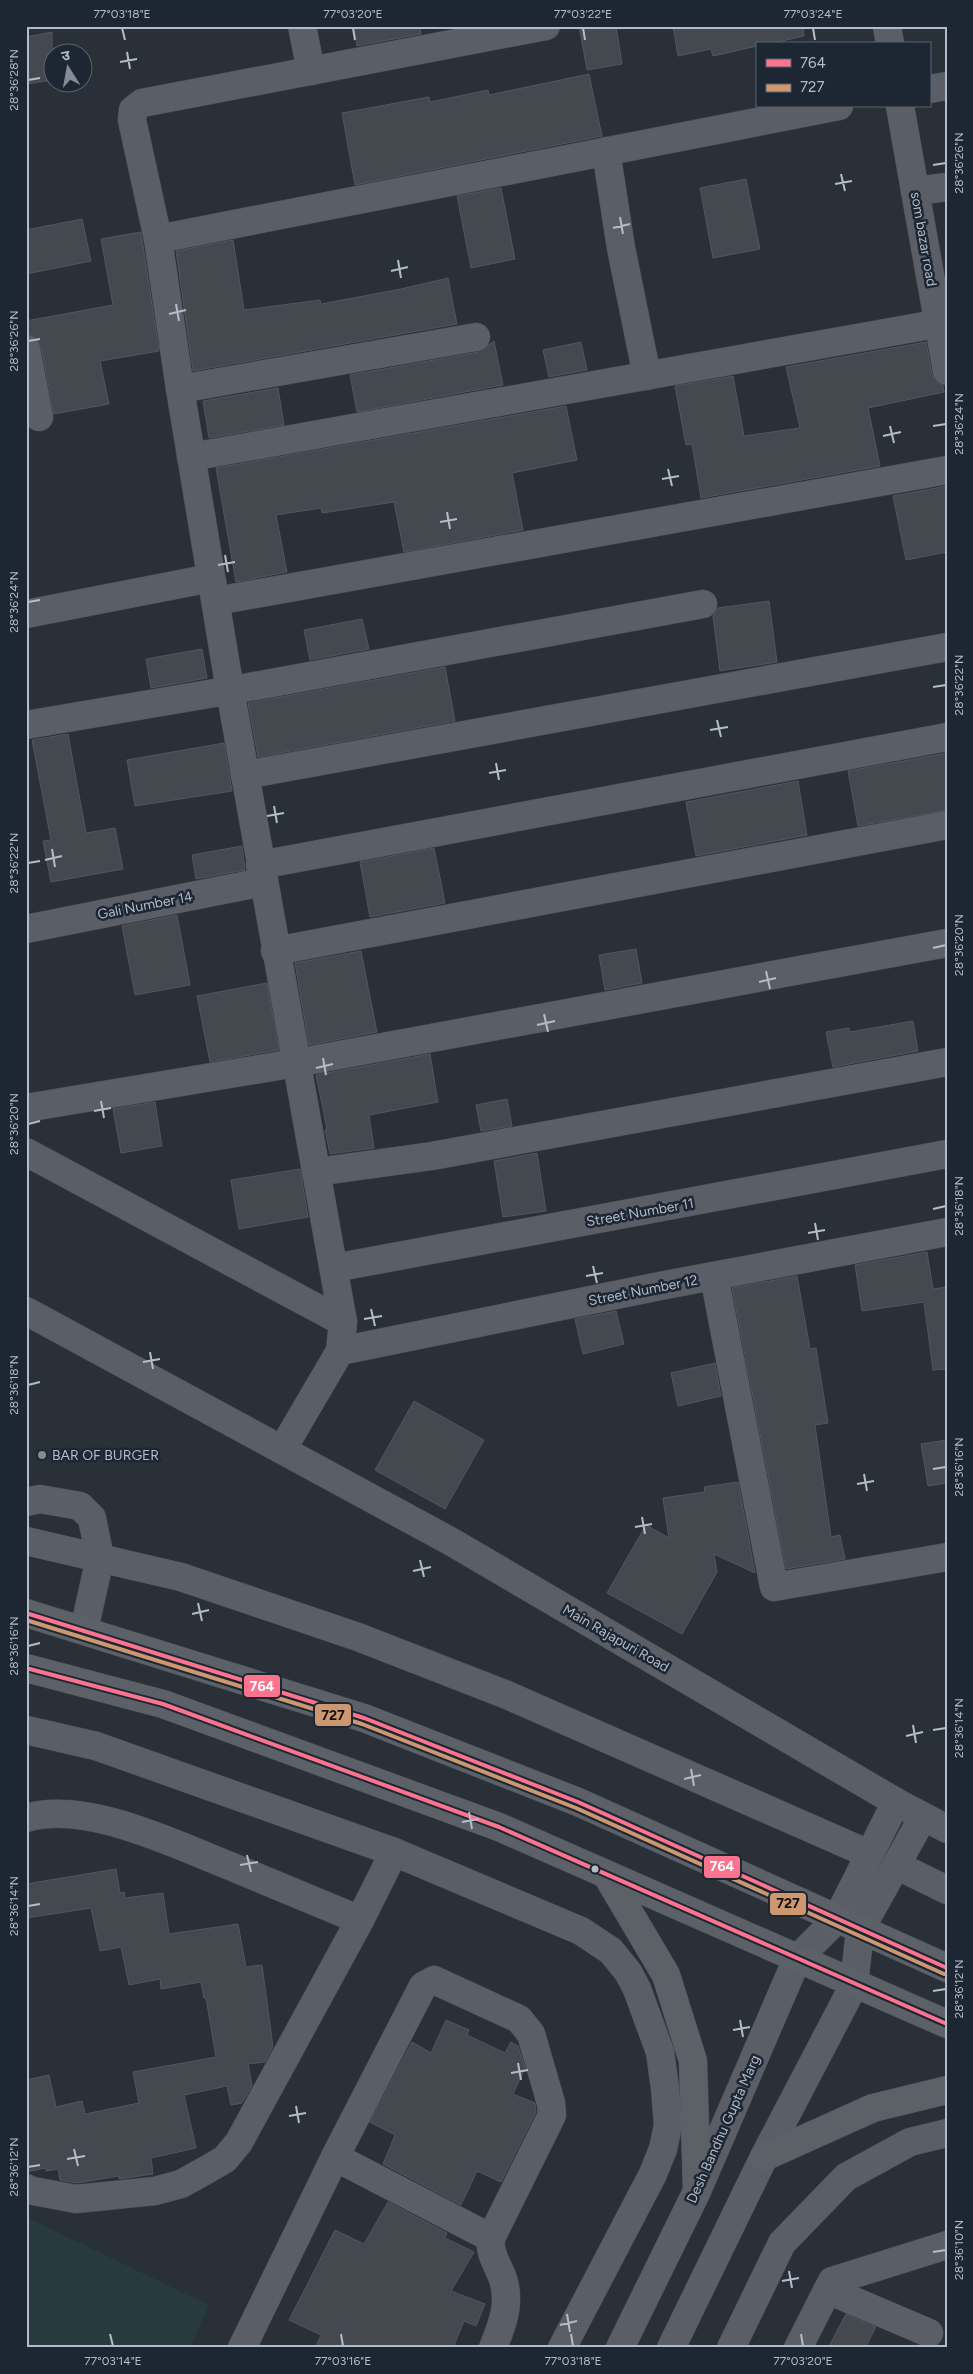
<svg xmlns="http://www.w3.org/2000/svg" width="973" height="2374" viewBox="0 0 973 2374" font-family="Figtree,'Noto Sans Devanagari',sans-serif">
<rect width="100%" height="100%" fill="#2a3038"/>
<path fill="#273a3e" d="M 26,2217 L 209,2305 L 190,2348 L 26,2348 Z"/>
<g fill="#444950" stroke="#52575f">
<path d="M 354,26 L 420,26 L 421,34 L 357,46 Z"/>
<path d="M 579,26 L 616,26 L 622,64 L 587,70 Z"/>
<path d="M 673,26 L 803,26 L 804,36 L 768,44 L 757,44 L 757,46 L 713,56 L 711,49 L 678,56 Z"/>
<path d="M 52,32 L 52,80 L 26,84 L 26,37 Z"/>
<path d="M 589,74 L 602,136 L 355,185 L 342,113 L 429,97 L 430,102 L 488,90 L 489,95 Z"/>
<path d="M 746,179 L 760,249 L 713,258 L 700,188 Z"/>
<path d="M 501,188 L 515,259 L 471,268 L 457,196 Z"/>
<path d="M 82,219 L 91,261 L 26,274 L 26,230 Z"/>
<path d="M 141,232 L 159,351 L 100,361 L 109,404 L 54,414 L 41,346 L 37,338 L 26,334 L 26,321 L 113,305 L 101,239 Z"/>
<path d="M 233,240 L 244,310 L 320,300 L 321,304 L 401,289 L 448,278 L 457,324 L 193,371 L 176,251 Z"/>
<path d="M 494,341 L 503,385 L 357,412 L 350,375 L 479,352 Z"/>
<path d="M 581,342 L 587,370 L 549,377 L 543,350 Z"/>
<path d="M 926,342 L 932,374 L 935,381 L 943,386 L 944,392 L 868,408 L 880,466 L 701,498 L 692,444 L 686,445 L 675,386 L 733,376 L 744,436 L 800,428 L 786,367 Z"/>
<path d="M 278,388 L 284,425 L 209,438 L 203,401 Z"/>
<path d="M 566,406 L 577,460 L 512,473 L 523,530 L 404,552 L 394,502 L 322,513 L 321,508 L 276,515 L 287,572 L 236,582 L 216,468 Z"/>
<path d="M 947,486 L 947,552 L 906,560 L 893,496 Z"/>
<path d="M 769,601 L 777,662 L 720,671 L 713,616 L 718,608 Z"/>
<path d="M 362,619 L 369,649 L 310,660 L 304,630 Z"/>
<path d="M 202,649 L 207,678 L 151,688 L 146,659 Z"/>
<path d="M 445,667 L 455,721 L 258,757 L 248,703 Z"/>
<path d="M 68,734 L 86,833 L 115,828 L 123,869 L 51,882 L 43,841 L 51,840 L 32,740 Z"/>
<path d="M 224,743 L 232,791 L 135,806 L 127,760 Z"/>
<path d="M 947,753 L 947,810 L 858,826 L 848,771 Z"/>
<path d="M 798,781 L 807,835 L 696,856 L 686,802 Z"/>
<path d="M 242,846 L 245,870 L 196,879 L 192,855 Z"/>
<path d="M 434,848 L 445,903 L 370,917 L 360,862 Z"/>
<path d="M 177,915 L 190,985 L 135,995 L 122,926 Z"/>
<path d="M 636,949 L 642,983 L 605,990 L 599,955 Z"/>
<path d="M 361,951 L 377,1032 L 309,1045 L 295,963 Z"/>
<path d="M 267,983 L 279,1050 L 210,1062 L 197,996 Z"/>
<path d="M 913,1021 L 918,1051 L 833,1067 L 826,1032 L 849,1028 L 850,1032 Z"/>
<path d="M 430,1054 L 438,1102 L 369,1115 L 374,1148 L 330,1154 L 325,1130 L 327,1129 L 316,1075 Z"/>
<path d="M 507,1099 L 512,1126 L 481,1131 L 476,1105 Z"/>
<path d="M 155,1102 L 162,1146 L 121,1153 L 113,1109 Z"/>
<path d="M 537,1153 L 546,1211 L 503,1217 L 494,1161 Z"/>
<path d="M 300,1169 L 308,1217 L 239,1229 L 231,1180 Z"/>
<path d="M 927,1252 L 933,1289 L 947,1287 L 947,1369 L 933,1370 L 924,1302 L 862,1311 L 855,1265 Z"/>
<path d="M 797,1276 L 810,1349 L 816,1348 L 828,1423 L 815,1425 L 831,1537 L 840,1535 L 845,1559 L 786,1569 L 732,1288 Z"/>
<path d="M 616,1311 L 624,1344 L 583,1354 L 575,1319 Z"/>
<path d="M 715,1363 L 721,1396 L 678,1406 L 671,1373 Z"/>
<path d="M 414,1401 L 484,1440 L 445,1509 L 375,1470 Z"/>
<path d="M 947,1440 L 947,1483 L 928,1486 L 921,1444 Z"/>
<path d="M 738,1482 L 755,1573 L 714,1554 L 717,1572 L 682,1634 L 607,1593 L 646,1525 L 669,1538 L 663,1498 L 705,1492 L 704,1487 Z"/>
<path d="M 116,1869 L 120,1893 L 124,1892 L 125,1898 L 163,1893 L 169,1934 L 238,1924 L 246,1967 L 262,1965 L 273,2047 L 265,2062 L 248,2064 L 252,2086 L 242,2103 L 231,2105 L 227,2086 L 184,2095 L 196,2148 L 151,2158 L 153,2174 L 119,2179 L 119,2176 L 77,2183 L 60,2180 L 58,2169 L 46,2171 L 46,2168 L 26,2172 L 26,2080 L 49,2075 L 56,2107 L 82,2101 L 85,2114 L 139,2103 L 133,2072 L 216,2057 L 206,1998 L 204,1998 L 201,1982 L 161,1989 L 160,1979 L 129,1985 L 121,1947 L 100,1951 L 91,1908 L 26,1918 L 26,1884 Z"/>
<path d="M 446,2020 L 469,2030 L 467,2035 L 505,2053 L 511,2042 L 518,2046 L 525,2068 L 513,2094 L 535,2103 L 536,2112 L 501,2182 L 477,2171 L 461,2205 L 383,2164 L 395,2135 L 370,2122 L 412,2042 L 431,2053 Z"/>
<path d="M 388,2202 L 447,2233 L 445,2238 L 474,2252 L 451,2291 L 485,2304 L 476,2326 L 464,2321 L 453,2348 L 315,2348 L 321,2335 L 289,2320 L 305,2289 L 335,2230 L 364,2244 Z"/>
<path d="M 846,2314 L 876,2327 L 865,2348 L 828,2348 Z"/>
</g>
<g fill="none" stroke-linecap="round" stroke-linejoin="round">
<g stroke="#484c53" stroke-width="29">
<g id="minor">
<path d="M 302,26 L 311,71"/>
<path d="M 887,26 L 890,44"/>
<path d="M 929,89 L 947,86"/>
<path d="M 900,106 L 947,371"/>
<path d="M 606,151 L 621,248 L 647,376"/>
<path d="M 915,191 L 947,187"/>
<path d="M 158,239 L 839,106"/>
<path d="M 26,349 L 39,417"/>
<path d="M 180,389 L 476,337"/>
<path d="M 191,457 L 947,322"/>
<path d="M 216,601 L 947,470"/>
<path d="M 26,614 L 211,578"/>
<path d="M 26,725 L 244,688 L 703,604"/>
<path d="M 245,775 L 947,647"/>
<path d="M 260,865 L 947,737"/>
<path d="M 26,929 L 263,882"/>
<path d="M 275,951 L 947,825"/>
<path d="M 26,1108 L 296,1063 L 947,943"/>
<path d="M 26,1152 L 343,1322"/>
<path d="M 316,1172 L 432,1156 L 947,1062"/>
<path d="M 334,1268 L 947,1154"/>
<path d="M 714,1276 L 774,1587 L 947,1557"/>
<path d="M 26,1311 L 450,1541 L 896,1802 L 947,1829"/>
<path d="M 340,1351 L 665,1285 L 947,1232"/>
<path d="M 282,1450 L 340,1351 L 343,1322 L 230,690 L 180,389 L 158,239 L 132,120 L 133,110 L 142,103 L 546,26"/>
<path d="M 26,1502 L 40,1499 L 80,1506 L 92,1518 L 100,1558 L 84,1630"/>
<path d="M 26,1541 L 181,1577 L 358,1637 L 507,1695 L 869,1854"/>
<path d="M 26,1730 L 96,1746 L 394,1852 L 581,1931 L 611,1951 L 628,1972 L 637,1989 L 660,2052 L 665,2088 L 668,2125 L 663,2149 L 653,2174 L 562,2348"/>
<path d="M 26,1818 C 86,1800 174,1844 230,1866 C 273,1884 317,1902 360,1920"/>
<path d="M 896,1865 L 947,1890"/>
<path d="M 335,2157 L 491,2238"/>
<path d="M 26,2188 L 33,2191 L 76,2199 L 155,2191 L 181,2184 L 208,2169 L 225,2159 L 239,2142 L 360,1920 L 394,1852"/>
<path d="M 828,2290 L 929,2333"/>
<path d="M 242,2348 L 335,2157 L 423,1986 L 434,1980 L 519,2019 L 531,2034 L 551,2103 L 552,2115 L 491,2238 C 489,2254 498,2265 503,2279 C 511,2304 502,2325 493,2348"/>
<path d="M 620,2348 L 697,2191 L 797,1959 L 837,1919 L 896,1802"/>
<path d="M 671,2348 L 764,2157 L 854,1985 L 860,1930 L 923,1817"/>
<path d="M 731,2348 L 782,2243 L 846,2177 L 910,2142 L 947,2133"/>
<path d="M 798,2348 L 832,2281 L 947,2245"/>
</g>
</g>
<g stroke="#484c55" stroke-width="29">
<g id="major">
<path d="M 26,1613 L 364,1718 L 578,1802 L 947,1968"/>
<path d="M 26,1668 L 163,1704 L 499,1827 L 947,2024"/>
<path d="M 608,1877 L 666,1975 L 693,2061 L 697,2191"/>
<path d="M 764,2157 L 873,2108 L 947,2090"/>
</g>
</g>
<use href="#minor" stroke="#5a5e66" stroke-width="28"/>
<use href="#major" stroke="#5c6168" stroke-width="28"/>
<g stroke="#1d2633" stroke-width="8">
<g id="bus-1">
<path d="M 26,1613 L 364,1718 L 578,1802 L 947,1968"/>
<path d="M 26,1668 L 163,1704 L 499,1827 L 947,2024"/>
</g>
</g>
<g stroke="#1d2633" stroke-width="8">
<path id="bus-2" d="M 26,1620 L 362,1724 L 576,1808 L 944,1974"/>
</g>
<use href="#bus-1" stroke="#fc738d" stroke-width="4"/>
<use href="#bus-2" stroke="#cd976f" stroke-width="4"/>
</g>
<path fill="none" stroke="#b4bcc9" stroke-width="2" d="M 122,28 L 125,40M 353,28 L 355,40M 583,28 L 585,40M 813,28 L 815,40M 127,52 L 130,69M 120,62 L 137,59M 28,80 L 40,78M 933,165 L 946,163M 841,174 L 845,191M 835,184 L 852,181M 620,217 L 623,234M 613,228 L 630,224M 398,260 L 401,278M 391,271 L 408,267M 176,304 L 179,321M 169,314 L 186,310M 28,341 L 40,339M 890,426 L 894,443M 933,426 L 946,424M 883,436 L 901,432M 668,469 L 672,486M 662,479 L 679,476M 447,512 L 450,529M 440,522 L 457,519M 225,555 L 228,572M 218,565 L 235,562M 28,602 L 40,600M 933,687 L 946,685M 717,720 L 721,737M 710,730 L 728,727M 496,763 L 499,780M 489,773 L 506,770M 274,806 L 277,823M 267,816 L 284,813M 52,849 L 55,867M 45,860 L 62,856M 28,863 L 40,861M 933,948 L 946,945M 766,971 L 770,989M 759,982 L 776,978M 544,1014 L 548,1032M 537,1025 L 555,1021M 323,1058 L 326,1075M 316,1068 L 333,1064M 101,1101 L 104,1118M 94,1111 L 111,1108M 28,1124 L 40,1121M 933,1209 L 946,1206M 815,1223 L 818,1240M 808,1233 L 825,1230M 593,1266 L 597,1283M 586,1276 L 603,1273M 371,1309 L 375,1326M 364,1319 L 382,1316M 150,1352 L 153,1369M 143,1362 L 160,1359M 28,1385 L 40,1382M 933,1469 L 946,1467M 864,1474 L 867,1491M 857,1484 L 874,1481M 642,1517 L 645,1534M 635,1527 L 652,1524M 420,1560 L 424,1577M 413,1571 L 431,1567M 198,1603 L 202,1621M 192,1614 L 209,1610M 28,1646 L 40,1643M 913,1725 L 916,1743M 933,1730 L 946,1728M 906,1736 L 923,1732M 691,1769 L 694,1786M 684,1779 L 701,1775M 469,1812 L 472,1829M 462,1822 L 479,1819M 247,1855 L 251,1872M 240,1865 L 258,1862M 28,1906 L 40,1904M 933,1991 L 946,1989M 740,2020 L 743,2037M 733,2030 L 750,2027M 518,2063 L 521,2080M 511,2073 L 528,2070M 296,2106 L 299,2123M 289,2116 L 306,2113M 74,2149 L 78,2166M 67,2159 L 85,2156M 28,2167 L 40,2165M 933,2252 L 946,2250M 789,2271 L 792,2288M 782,2281 L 799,2278M 567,2314 L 570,2332M 560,2325 L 577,2321M 110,2334 L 113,2346M 341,2334 L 343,2346M 571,2334 L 573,2346M 801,2334 L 803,2346"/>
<circle fill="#848b96" stroke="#1d2633" stroke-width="2" cx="42" cy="1455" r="5"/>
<circle fill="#b4bcc9" stroke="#1d2633" stroke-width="2" cx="595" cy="1869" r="4.5"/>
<g text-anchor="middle" stroke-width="5" stroke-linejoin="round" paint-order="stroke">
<g font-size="14" fill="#b4bcc9" stroke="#1d2633">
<text transform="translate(924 239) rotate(80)" y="5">som bazar road</text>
<text transform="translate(145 905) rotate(-11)" y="5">Gali Number 14</text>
<text transform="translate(640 1212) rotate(-10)" y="5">Street Number 11</text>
<text transform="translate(643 1290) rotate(-11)" y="5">Street Number 12</text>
<text transform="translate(616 1638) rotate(30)" y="5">Main Rajapuri Road</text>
<text transform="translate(723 2129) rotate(-66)" y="5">Desh Bandhu Gupta Marg</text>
</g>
<g font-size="14" fill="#b4bcc9" stroke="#1d2633" text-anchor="start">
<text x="52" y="1460">BAR OF BURGER</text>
</g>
</g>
<g stroke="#1d2633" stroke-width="2">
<rect x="243" y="1674" width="38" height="24" rx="5" fill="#fc738d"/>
<rect x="314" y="1703" width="38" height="24" rx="5" fill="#cd976f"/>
<rect x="703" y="1855" width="38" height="24" rx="5" fill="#fc738d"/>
<rect x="769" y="1892" width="38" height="24" rx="5" fill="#cd976f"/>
</g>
<g font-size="14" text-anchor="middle" font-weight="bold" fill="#fff">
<text x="262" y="1691">764</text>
<text x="722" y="1871">764</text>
</g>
<g font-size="14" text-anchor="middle" font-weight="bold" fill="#111">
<text x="333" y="1720">727</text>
<text x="788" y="1908">727</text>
</g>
<rect width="973" height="2374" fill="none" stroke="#1d2633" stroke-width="55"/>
<rect x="756" y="42" width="175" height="65" fill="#1d2633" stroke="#59626f"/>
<rect x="766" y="59" width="25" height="8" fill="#fc738d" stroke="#59626f"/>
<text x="800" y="68" font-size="15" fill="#b4bcc9">764</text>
<rect x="766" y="84" width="25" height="8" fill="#cd976f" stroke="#59626f"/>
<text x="800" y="92" font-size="15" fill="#b4bcc9">727</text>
<g transform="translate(68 68) rotate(349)"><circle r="24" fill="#1d2633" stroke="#59626f"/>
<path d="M0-4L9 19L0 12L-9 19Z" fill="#848b96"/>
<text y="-8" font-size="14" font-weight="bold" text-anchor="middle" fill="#b4bcc9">उ</text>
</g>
<rect x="28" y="28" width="918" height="2318" fill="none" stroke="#b4bcc9" stroke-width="2"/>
<g font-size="12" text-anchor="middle" fill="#b4bcc9">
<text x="122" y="18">77°03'18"E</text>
<text x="353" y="18">77°03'20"E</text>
<text x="583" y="18">77°03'22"E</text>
<text x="813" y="18">77°03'24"E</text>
<text transform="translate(14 80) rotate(-90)" y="4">28°36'28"N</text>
<text transform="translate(959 163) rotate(-90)" y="4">28°36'26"N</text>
<text transform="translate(14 341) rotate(-90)" y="4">28°36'26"N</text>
<text transform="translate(959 424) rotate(-90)" y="4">28°36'24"N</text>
<text transform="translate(14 602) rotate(-90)" y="4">28°36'24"N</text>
<text transform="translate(959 685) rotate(-90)" y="4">28°36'22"N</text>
<text transform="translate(14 863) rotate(-90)" y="4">28°36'22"N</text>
<text transform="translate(959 945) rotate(-90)" y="4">28°36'20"N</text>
<text transform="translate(14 1124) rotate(-90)" y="4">28°36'20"N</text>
<text transform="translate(959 1206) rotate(-90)" y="4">28°36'18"N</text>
<text transform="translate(14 1385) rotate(-90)" y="4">28°36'18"N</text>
<text transform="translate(959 1467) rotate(-90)" y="4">28°36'16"N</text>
<text transform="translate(14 1646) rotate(-90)" y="4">28°36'16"N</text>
<text transform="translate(959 1728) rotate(-90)" y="4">28°36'14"N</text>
<text transform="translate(14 1906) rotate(-90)" y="4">28°36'14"N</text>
<text transform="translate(959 1989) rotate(-90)" y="4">28°36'12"N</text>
<text transform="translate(14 2167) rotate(-90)" y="4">28°36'12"N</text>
<text transform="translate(959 2250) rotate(-90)" y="4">28°36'10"N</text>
<text x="113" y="2365">77°03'14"E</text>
<text x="343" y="2365">77°03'16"E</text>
<text x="573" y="2365">77°03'18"E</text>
<text x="803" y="2365">77°03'20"E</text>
</g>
</svg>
